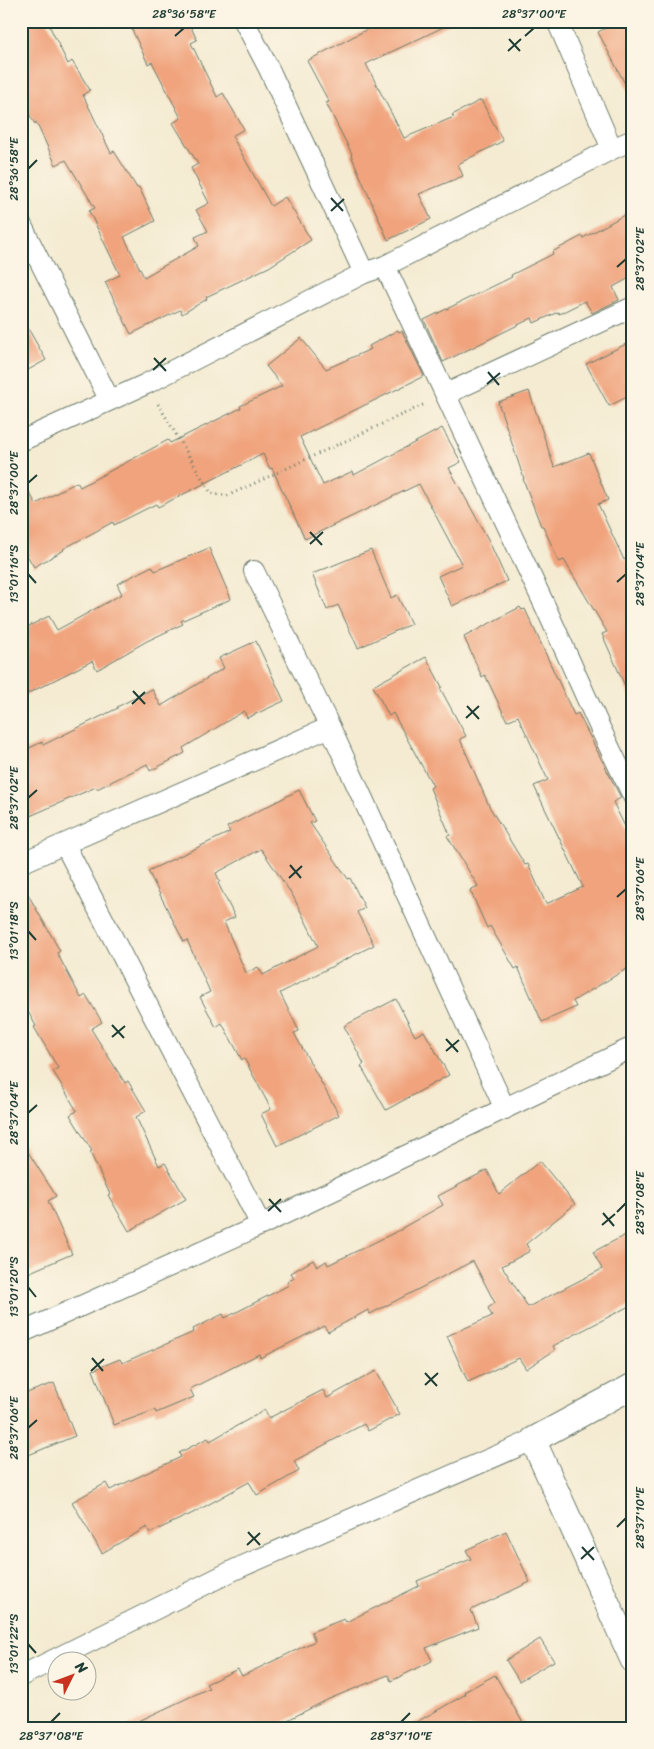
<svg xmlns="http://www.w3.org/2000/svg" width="654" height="1749" viewBox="0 0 654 1749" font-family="Sriracha,sans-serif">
<rect width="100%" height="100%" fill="#fcf5e5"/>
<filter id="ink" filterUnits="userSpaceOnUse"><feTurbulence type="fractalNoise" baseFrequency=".02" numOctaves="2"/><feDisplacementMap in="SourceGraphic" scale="10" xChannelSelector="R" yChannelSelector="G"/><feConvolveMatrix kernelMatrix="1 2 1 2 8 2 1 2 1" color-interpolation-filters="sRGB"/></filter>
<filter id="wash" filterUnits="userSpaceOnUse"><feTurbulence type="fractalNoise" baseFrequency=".0096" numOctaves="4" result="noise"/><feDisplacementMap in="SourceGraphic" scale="20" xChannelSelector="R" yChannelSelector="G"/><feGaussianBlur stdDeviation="1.12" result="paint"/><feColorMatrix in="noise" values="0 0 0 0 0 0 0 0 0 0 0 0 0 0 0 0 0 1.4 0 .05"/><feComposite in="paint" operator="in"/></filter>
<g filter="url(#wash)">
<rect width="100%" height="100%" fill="#f4ebd2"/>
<g id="blocks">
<g fill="#f0a37c" fill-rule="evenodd">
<path d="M 39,21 L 47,21 L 68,64 L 72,61 L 90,90 L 83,95 L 111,153 L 114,151 L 137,188 L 139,187 L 155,221 L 124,237 L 144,277 L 199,246 L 195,237 L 208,231 L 196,210 L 209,203 L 191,168 L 198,164 L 173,123 L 181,118 L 152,62 L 148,64 L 128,21 L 188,21 L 197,40 L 191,43 L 217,97 L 223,93 L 244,129 L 232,136 L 271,206 L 285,197 L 311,240 L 269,267 L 206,297 L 207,299 L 182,314 L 180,310 L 131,334 L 105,282 L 120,275 L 89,211 L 95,208 L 66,160 L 56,165 L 36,122 L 35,124 L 21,101 L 21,29 Z"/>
<path d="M 383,21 L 456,21 L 366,64 L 404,138 L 454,117 L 452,115 L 481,100 L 503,141 L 458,164 L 463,176 L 419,194 L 431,219 L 388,240 L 351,155 L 352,154 L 326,103 L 329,102 L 307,61 Z"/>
<path d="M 619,21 L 633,21 L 633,99 L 598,32 Z"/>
<path d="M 633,210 L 633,276 L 613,287 L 619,300 L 592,313 L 585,301 L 559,314 L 558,312 L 534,323 L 532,318 L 443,362 L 424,320 L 512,277 L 511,275 L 553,254 L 552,252 L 582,236 L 583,238 Z"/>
<path d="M 21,316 L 46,360 L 21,374 Z"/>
<path d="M 398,330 L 399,332 L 402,331 L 424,376 L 300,437 L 323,485 L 353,471 L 354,475 L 442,428 L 461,462 L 449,468 L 488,539 L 507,581 L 452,606 L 438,576 L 462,565 L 419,484 L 305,539 L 272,468 L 270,469 L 263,454 L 158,507 L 156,504 L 114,525 L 113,522 L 63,549 L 64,550 L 34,567 L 21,545 L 21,478 L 36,504 L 77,482 L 80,487 L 168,440 L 170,443 L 241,408 L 240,406 L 282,386 L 266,366 L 301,338 L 326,369 L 371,349 L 369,346 Z"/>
<path d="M 626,344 L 633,357 L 633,394 L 609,406 L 586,364 Z"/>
<path d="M 529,391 L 554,467 L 589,453 L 608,500 L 598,504 L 624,560 L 626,558 L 633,569 L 633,704 L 602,634 L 607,632 L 564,560 L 559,562 L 543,526 L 541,526 L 523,479 L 524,479 L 498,402 Z"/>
<path d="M 209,548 L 231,599 L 181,621 L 183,624 L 147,641 L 97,670 L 92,661 L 21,697 L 21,630 L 49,616 L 57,630 L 122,594 L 117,584 L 152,566 L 155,571 Z"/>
<path d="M 371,550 L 391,598 L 397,595 L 411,624 L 358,648 L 338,605 L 327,610 L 312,574 Z"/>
<path d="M 520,607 L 522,610 L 525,609 L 574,715 L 578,713 L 621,798 L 613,802 L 633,843 L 633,965 L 573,1001 L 576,1007 L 542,1022 L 518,967 L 515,969 L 490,926 L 487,928 L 470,890 L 478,886 L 447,836 L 450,835 L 430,788 L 433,786 L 393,713 L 389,716 L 373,686 L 426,657 L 442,687 L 440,688 L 466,736 L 460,739 L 490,808 L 525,865 L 528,864 L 546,904 L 583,887 L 534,786 L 548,780 L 518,716 L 507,721 L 485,675 L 482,677 L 464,637 Z"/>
<path d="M 256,641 L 284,701 L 247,718 L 244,711 L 183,748 L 185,753 L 150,771 L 147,764 L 97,789 L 96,787 L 21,820 L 21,752 L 42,742 L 43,745 L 118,708 L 117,707 L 152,689 L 161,706 L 224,668 L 219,658 Z"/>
<path d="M 299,790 L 315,821 L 310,823 L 348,879 L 350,878 L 365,908 L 357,912 L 374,945 L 280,993 L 299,1031 L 294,1033 L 339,1115 L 277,1146 L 261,1114 L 271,1109 L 244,1058 L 242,1060 L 222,1023 L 216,1027 L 200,997 L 210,992 L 187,940 L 184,942 L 148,871 L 230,832 L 227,827 ZM 261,849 L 293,896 L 318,946 L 263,975 L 258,967 L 246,973 L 224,922 L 235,917 L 218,883 L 220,882 L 216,873 Z"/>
<path d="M 21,882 L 60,951 L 57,953 L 81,998 L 86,995 L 102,1022 L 91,1029 L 125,1083 L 128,1081 L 146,1111 L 136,1117 L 159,1166 L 165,1163 L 186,1199 L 129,1231 L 108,1195 L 110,1194 L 90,1152 L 92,1151 L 70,1115 L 77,1111 L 53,1071 L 58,1068 L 34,1027 L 36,1026 L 21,999 Z"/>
<path d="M 396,999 L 415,1036 L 424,1031 L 449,1075 L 386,1110 L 361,1066 L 364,1064 L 344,1026 Z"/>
<path d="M 21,1141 L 56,1196 L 48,1201 L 72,1254 L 21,1276 Z"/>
<path d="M 540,1161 L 575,1204 L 526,1244 L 530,1251 L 502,1266 L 528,1307 L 602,1269 L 593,1252 L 633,1231 L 633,1304 L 553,1346 L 555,1350 L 526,1369 L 519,1358 L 468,1382 L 447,1336 L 492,1316 L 488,1308 L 495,1303 L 473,1261 L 370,1314 L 368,1310 L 328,1332 L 324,1326 L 260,1358 L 259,1354 L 190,1389 L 194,1397 L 156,1413 L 155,1410 L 114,1425 L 93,1370 L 120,1359 L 122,1363 L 194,1332 L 193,1329 L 223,1314 L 225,1318 L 289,1285 L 287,1282 L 294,1278 L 291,1273 L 313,1260 L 317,1267 L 326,1261 L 328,1265 L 402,1229 L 402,1228 L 443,1205 L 438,1196 L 487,1170 L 499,1194 Z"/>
<path d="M 376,1371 L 400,1414 L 368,1431 L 364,1424 L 294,1461 L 299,1471 L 257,1495 L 249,1482 L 193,1513 L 150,1533 L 147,1527 L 102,1553 L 72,1502 L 106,1483 L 110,1490 L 181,1457 L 179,1453 L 208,1438 L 210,1441 L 265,1410 L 269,1418 L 323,1390 L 327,1398 Z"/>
<path d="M 54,1383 L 75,1436 L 21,1458 L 21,1395 Z"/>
<path d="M 506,1531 L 530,1582 L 471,1610 L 478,1627 L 426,1648 L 432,1661 L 391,1681 L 388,1675 L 329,1699 L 272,1728 L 124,1728 L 209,1688 L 206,1684 L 238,1669 L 242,1676 L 315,1641 L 311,1632 L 344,1619 L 346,1622 L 419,1586 L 417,1581 L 471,1559 L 466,1550 Z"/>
<path d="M 540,1639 L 554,1661 L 519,1681 L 506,1660 Z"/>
<path d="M 495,1675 L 526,1728 L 406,1728 L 466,1694 L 464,1692 Z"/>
</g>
</g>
</g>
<g filter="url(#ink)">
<use href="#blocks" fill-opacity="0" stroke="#6a7a6b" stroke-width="1"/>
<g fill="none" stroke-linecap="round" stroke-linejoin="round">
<g stroke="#6a7a6b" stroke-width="22">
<g id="minor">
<path d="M 244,21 L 269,69 L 364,273"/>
<path d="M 557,21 L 612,149"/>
<path d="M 21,224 L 109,399"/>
<path d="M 385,266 L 545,606 L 601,730 L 633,796"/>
<path d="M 446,394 L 633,307"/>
<path d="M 21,441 L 146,384 L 364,273 L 385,266 L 612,149 L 633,140"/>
<path d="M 330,727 L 505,1109"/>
<path d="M 65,845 L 261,1225"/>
<path d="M 21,863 L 330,727 L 254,571"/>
<path d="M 21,1333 L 261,1225 L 633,1047"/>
<path d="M 21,1676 L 236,1569 L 533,1440"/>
</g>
</g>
<g stroke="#6a7a6b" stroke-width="27">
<path id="tertiary" d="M 633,1386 L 533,1440 L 633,1660"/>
</g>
<path stroke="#6a7a6b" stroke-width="3" stroke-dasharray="1 4" stroke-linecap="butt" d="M 158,404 L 211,493 L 227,496 L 425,404"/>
<use href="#minor" stroke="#fff" stroke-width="20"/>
<use href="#tertiary" stroke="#fff" stroke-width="25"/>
</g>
</g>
<path fill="none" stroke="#1f3d34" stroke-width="2" d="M 175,36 L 184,28M 525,36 L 534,28M 509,39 L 520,51M 508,51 L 521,39M 28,169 L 37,160M 331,198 L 343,211M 331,211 L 344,199M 617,267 L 626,259M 154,358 L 166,371M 153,370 L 166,358M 488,372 L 499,385M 487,384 L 500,373M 28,483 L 37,475M 310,532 L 322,545M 310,544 L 323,532M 28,574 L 36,583M 617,582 L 626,574M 133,691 L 145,704M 132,704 L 145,692M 467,706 L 479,719M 466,718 L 479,706M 28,798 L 37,790M 290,865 L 301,878M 289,878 L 302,866M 617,897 L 626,889M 28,931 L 36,940M 112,1025 L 124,1038M 112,1037 L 125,1026M 446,1039 L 458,1052M 446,1051 L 459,1040M 28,1113 L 37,1105M 269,1199 L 281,1212M 268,1211 L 281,1199M 617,1212 L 626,1203M 603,1213 L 614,1226M 602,1225 L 615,1214M 28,1287 L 36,1297M 92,1358 L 103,1371M 91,1371 L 104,1359M 425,1373 L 437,1386M 425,1385 L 438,1373M 28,1428 L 37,1420M 617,1527 L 626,1518M 248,1532 L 260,1545M 247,1545 L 260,1533M 582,1547 L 594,1560M 581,1559 L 594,1547M 28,1644 L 36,1653M 51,1722 L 60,1713M 401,1722 L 410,1713"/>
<rect width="654" height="1749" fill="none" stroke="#fcf5e5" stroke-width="55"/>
<g transform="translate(72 1676) rotate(48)"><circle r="24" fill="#fcf5e5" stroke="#a4ab9e"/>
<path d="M0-4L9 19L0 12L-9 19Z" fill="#c8321e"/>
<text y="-8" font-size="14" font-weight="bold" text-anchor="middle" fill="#1f3d34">N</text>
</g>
<rect x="28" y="28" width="598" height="1694" fill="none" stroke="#1f3d34" stroke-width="2"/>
<g font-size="12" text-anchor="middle" fill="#1f3d34">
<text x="184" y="18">28°36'58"E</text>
<text x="534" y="18">28°37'00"E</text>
<text transform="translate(14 169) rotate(-90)" y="4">28°36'58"E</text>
<text transform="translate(640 259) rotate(-90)" y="4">28°37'02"E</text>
<text transform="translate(14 483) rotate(-90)" y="4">28°37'00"E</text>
<text transform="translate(640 574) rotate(-90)" y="4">28°37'04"E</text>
<text transform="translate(14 574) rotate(-90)" y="4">13°01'16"S</text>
<text transform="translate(14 798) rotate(-90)" y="4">28°37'02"E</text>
<text transform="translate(640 889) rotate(-90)" y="4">28°37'06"E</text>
<text transform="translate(14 931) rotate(-90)" y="4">13°01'18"S</text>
<text transform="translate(14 1113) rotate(-90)" y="4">28°37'04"E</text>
<text transform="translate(640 1203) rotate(-90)" y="4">28°37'08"E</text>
<text transform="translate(14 1287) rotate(-90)" y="4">13°01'20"S</text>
<text transform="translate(14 1428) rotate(-90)" y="4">28°37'06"E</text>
<text transform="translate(640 1518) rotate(-90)" y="4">28°37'10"E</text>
<text transform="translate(14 1644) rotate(-90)" y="4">13°01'22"S</text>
<text x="51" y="1740">28°37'08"E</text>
<text x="401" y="1740">28°37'10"E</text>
</g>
</svg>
